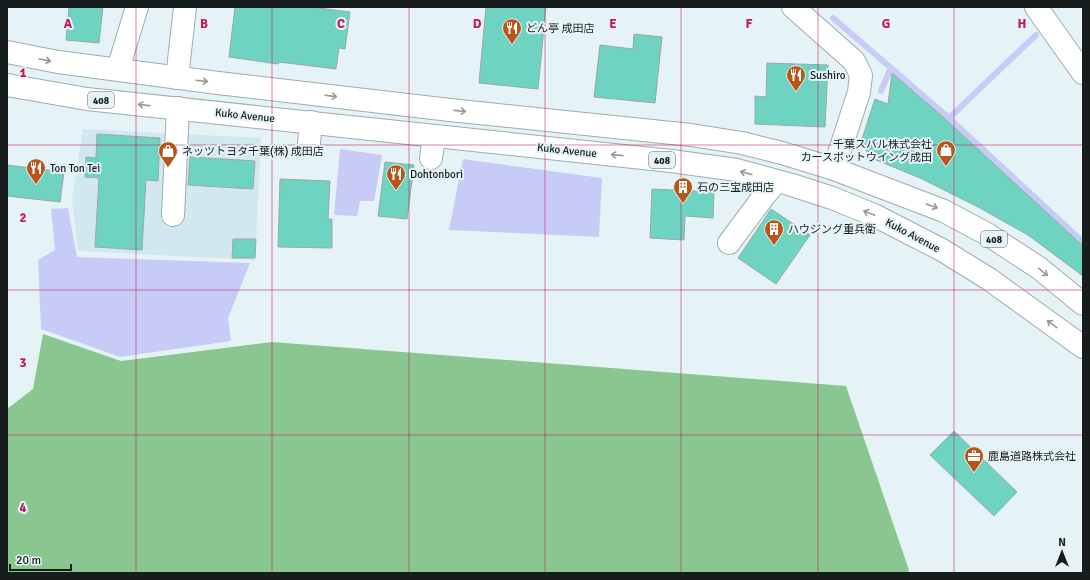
<svg xmlns="http://www.w3.org/2000/svg" width="1090" height="580" viewBox="0 0 1090 580" font-family="Signika,'Noto Sans JP',sans-serif">
<rect width="100%" height="100%" fill="#e5f3f7"/>
<path fill="#d1e8ee" d="M 83,129 L 261,138 L 255,260 L 78,251 L 72,199 Z"/>
<path fill="#8ac790" d="M 43,334 L 121,361 L 272,342 L 846,386 L 909,570 L 907,573 L 7,573 L 7,409 L 33,389 Z"/>
<g fill="#c7ccf7">
<path d="M 340,149 L 382,155 L 374,201 L 360,201 L 357,216 L 334,215 Z"/>
<path d="M 463,159 L 602,178 L 599,237 L 449,230 Z"/>
<path d="M 68,208 L 77,257 L 250,263 L 228,318 L 231,341 L 120,357 L 41,329 L 38,260 L 55,250 L 51,209 Z"/>
</g>
<g fill="none" stroke-linecap="round" stroke-linejoin="round">
<g stroke="#c7ccf7" stroke-width="6">
<path d="M 833,18 L 949,118 L 1083,242"/>
<path d="M 881,91 L 891,68"/>
<path d="M 949,118 L 1036,35"/>
</g>
</g>
<g fill="#6ed4c1" stroke="#9ba8a5">
<path d="M 69,7 L 103,7 L 99,43 L 66,40 Z"/>
<path d="M 235,7 L 311,7 L 350,12 L 345,49 L 339,48 L 336,69 L 279,62 L 278,64 L 229,57 Z"/>
<path d="M 486,7 L 546,7 L 538,89 L 479,83 Z"/>
<path d="M 634,34 L 662,37 L 655,103 L 594,97 L 600,45 L 633,49 Z"/>
<path d="M 767,63 L 828,65 L 825,127 L 755,124 L 755,96 L 766,97 Z"/>
<path d="M 892,73 L 943,117 L 1083,246 L 1083,276 L 1028,235 L 978,207 L 920,178 L 869,157 L 862,139 L 875,99 L 888,104 Z"/>
<path d="M 97,134 L 160,138 L 158,181 L 146,180 L 142,250 L 95,247 L 99,178 L 85,177 L 86,157 L 96,158 Z"/>
<path d="M 190,157 L 255,161 L 253,189 L 188,185 Z"/>
<path d="M 385,162 L 414,165 L 407,219 L 378,216 Z"/>
<path d="M 7,165 L 64,172 L 60,202 L 7,196 Z"/>
<path d="M 280,179 L 330,181 L 328,219 L 332,219 L 332,248 L 278,247 Z"/>
<path d="M 652,189 L 714,192 L 713,218 L 685,216 L 684,240 L 650,238 Z"/>
<path d="M 771,209 L 810,235 L 776,284 L 738,258 Z"/>
<path d="M 233,239 L 256,239 L 255,258 L 232,258 Z"/>
<path d="M 954,431 L 1017,492 L 994,516 L 930,455 Z"/>
</g>
<g fill="none" stroke-linecap="round" stroke-linejoin="round">
<g stroke="#9eacaf" stroke-width="24">
<g id="minor">
<path d="M 793,7 L 854,61 L 861,75 L 859,92 L 834,169"/>
<path d="M 1036,7 L 1083,73"/>
<path d="M 118,69 L 137,7"/>
<path d="M 177,78 L 185,7"/>
<path d="M 309,143 L 311,122"/>
<path d="M 431,158 L 434,136"/>
<path d="M 173,215 L 178,108"/>
<path d="M 729,243 L 764,196 L 777,181"/>
</g>
</g>
<g stroke="#9eacaf" stroke-width="24">
<g id="highway">
<path d="M 7,52 L 58,62 L 218,83 L 450,110 L 691,135 L 742,143 L 782,153 L 834,169 L 944,211 L 987,234 L 1039,268 L 1083,304"/>
<path d="M 7,85 L 87,99 L 671,161 L 737,170 L 792,185 L 832,198 L 874,215 L 942,250 L 989,279 L 1083,347"/>
</g>
</g>
<use href="#minor" stroke="#fff" stroke-width="22"/>
<use href="#highway" stroke="#fff" stroke-width="22"/>
</g>
<defs><path id="oneway-shaft" d="M-6 0H5M1.5-3L5.5 0L1.5 3" fill="none" stroke-width="1.6" stroke-linecap="round" stroke-linejoin="round"/></defs>
<g stroke="#979999">
<use href="#oneway-shaft" transform="translate(45 60) rotate(10)"/>
<use href="#oneway-shaft" transform="translate(202 81) rotate(7)"/>
<use href="#oneway-shaft" transform="translate(331 96) rotate(7)"/>
<use href="#oneway-shaft" transform="translate(144 105) rotate(-174)"/>
<use href="#oneway-shaft" transform="translate(460 111) rotate(6)"/>
<use href="#oneway-shaft" transform="translate(617 155) rotate(-174)"/>
<use href="#oneway-shaft" transform="translate(746 173) rotate(-165)"/>
<use href="#oneway-shaft" transform="translate(932 206) rotate(20)"/>
<use href="#oneway-shaft" transform="translate(869 213) rotate(-158)"/>
<use href="#oneway-shaft" transform="translate(1043 272) rotate(39)"/>
<use href="#oneway-shaft" transform="translate(1052 324) rotate(-143)"/>
</g>
<path fill="none" stroke="#c2185b" stroke-width="1" stroke-opacity="0.55" d="M 136,7 L 136,573M 272,7 L 272,573M 409,7 L 409,573M 545,7 L 545,573M 681,7 L 681,573M 818,7 L 818,573M 954,7 L 954,573M 7,145 L 1083,145M 7,290 L 1083,290M 7,435 L 1083,435"/>
<defs>
<g id="restaurant-pin" transform="scale(1)"><path d="M0 17L-7.5 6A9.5 9.5 0 1 1 7.5 6Z" fill="#b8561a" stroke="#e5f3f7"/><path d="M-5-6h1v4h1v-4h1v4h1v-4h1v5L-1.5 .5V6h-2V.5L-5-1ZM5-6V6H3V1.5H1.5Q1.5-4 5-6Z" fill="#fff"/></g>
<g id="shop-pin" transform="scale(1)"><path d="M0 17L-7.5 6A9.5 9.5 0 1 1 7.5 6Z" fill="#b8561a" stroke="#e5f3f7"/><path d="M-5-2.5h2.3a2.7 3.5 0 0 1 5.4 0H5L5.5 6h-11ZM-1.5-2.5h3a1.5 2.3 0 0 0-3 0Z" fill="#fff"/></g>
<g id="building-pin" transform="scale(1)"><path d="M0 17L-7.5 6A9.5 9.5 0 1 1 7.5 6Z" fill="#b8561a" stroke="#e5f3f7"/><path d="M-4-6H4V6H1V3H-1V6H-4ZM-2.5-4.3h1.7v1.8h-1.7ZM.8-4.3h1.7v1.8H.8ZM-2.5-1h1.7V.8h-1.7ZM.8-1h1.7V.8H.8Z" fill="#fff"/></g>
<g id="office-pin" transform="scale(1)"><path d="M0 17L-7.5 6A9.5 9.5 0 1 1 7.5 6Z" fill="#b8561a" stroke="#e5f3f7"/><path d="M-6-3h4V-5.5h4V-3h4V5H-6ZM-1-4.5V-3h2v-1.5ZM-6 0V1H6V0Z" fill="#fff"/></g>
</defs>
<g fill-rule="evenodd">
<use href="#restaurant-pin" x="512" y="28"/>
<use href="#restaurant-pin" x="796" y="75"/>
<use href="#shop-pin" x="946" y="150"/>
<use href="#shop-pin" x="168" y="151"/>
<use href="#restaurant-pin" x="36" y="168"/>
<use href="#restaurant-pin" x="396" y="174"/>
<use href="#building-pin" x="683" y="187"/>
<use href="#building-pin" x="774" y="229"/>
<use href="#office-pin" x="974" y="456"/>
</g>
<g text-anchor="middle" stroke-width="4" stroke-linejoin="round" paint-order="stroke">
<g fill="#e5f3f7" stroke="#555c5e" stroke-width="1">
<rect x="88" y="92" width="26" height="16" rx="3"/>
<rect x="649" y="152" width="26" height="16" rx="3"/>
<rect x="981" y="231" width="26" height="16" rx="3"/>
</g>
<g font-size="10" font-weight="bold" fill="#171c1d">
<text x="101" y="104">408</text>
<text x="662" y="164">408</text>
<text x="994" y="243">408</text>
</g>
<g font-size="11" fill="#171c1d" stroke="#e5f3f7" text-anchor="start">
<text x="526" y="32">どん亭 成田店</text>
<text x="810" y="79">Sushiro</text>
<text x="932" y="148" text-anchor="end">千葉スバル株式会社<tspan x="932" dy="13">カースポットウイング成田</tspan></text>
<text x="182" y="155">ネッツトヨタ千葉(株) 成田店</text>
<text x="50" y="172">Ton Ton Tei</text>
<text x="410" y="178">Dohtonbori</text>
<text x="697" y="191">石の三宝成田店</text>
<text x="788" y="233">ハウジング重兵衛</text>
<text x="988" y="460">鹿島道路株式会社</text>
</g>
<g font-size="11" fill="#171c1d" stroke="#e5f3f7">
<text transform="translate(245 115) rotate(6)" y="4">Kuko Avenue</text>
<text transform="translate(567 150) rotate(6)" y="4">Kuko Avenue</text>
<text transform="translate(913 235) rotate(28)" y="4">Kuko Avenue</text>
</g>
</g>
<g font-size="13" text-anchor="middle" font-weight="bold" fill="#c2185b" stroke="#e5f3f7" stroke-width="4" stroke-linejoin="round" paint-order="stroke">
<text x="68" y="28">A</text>
<text x="204" y="28">B</text>
<text x="341" y="28">C</text>
<text x="477" y="28">D</text>
<text x="613" y="28">E</text>
<text x="749" y="28">F</text>
<text x="886" y="28">G</text>
<text x="1022" y="28">H</text>
<text x="23" y="77">1</text>
<text x="23" y="222">2</text>
<text x="23" y="367">3</text>
<text x="23" y="512">4</text>
</g>
<rect width="1090" height="580" fill="none" stroke="#171c1d" stroke-width="16"/>
<g transform="translate(1062 552)" stroke="#e5f3f7" stroke-width="3" paint-order="stroke">
<path d="M0-3L7 15L0 10L-7 15Z" fill="#171c1d"/>
<text y="-6" font-size="11" font-weight="bold" text-anchor="middle" fill="#171c1d">N</text>
</g>
<path d="M10 564v6h61v-6" fill="none" stroke="#171c1d" stroke-width="2"/>
<text x="16" y="564" font-size="12" fill="#171c1d" stroke="#e5f3f7" stroke-width="3" paint-order="stroke">20 m</text>
</svg>
